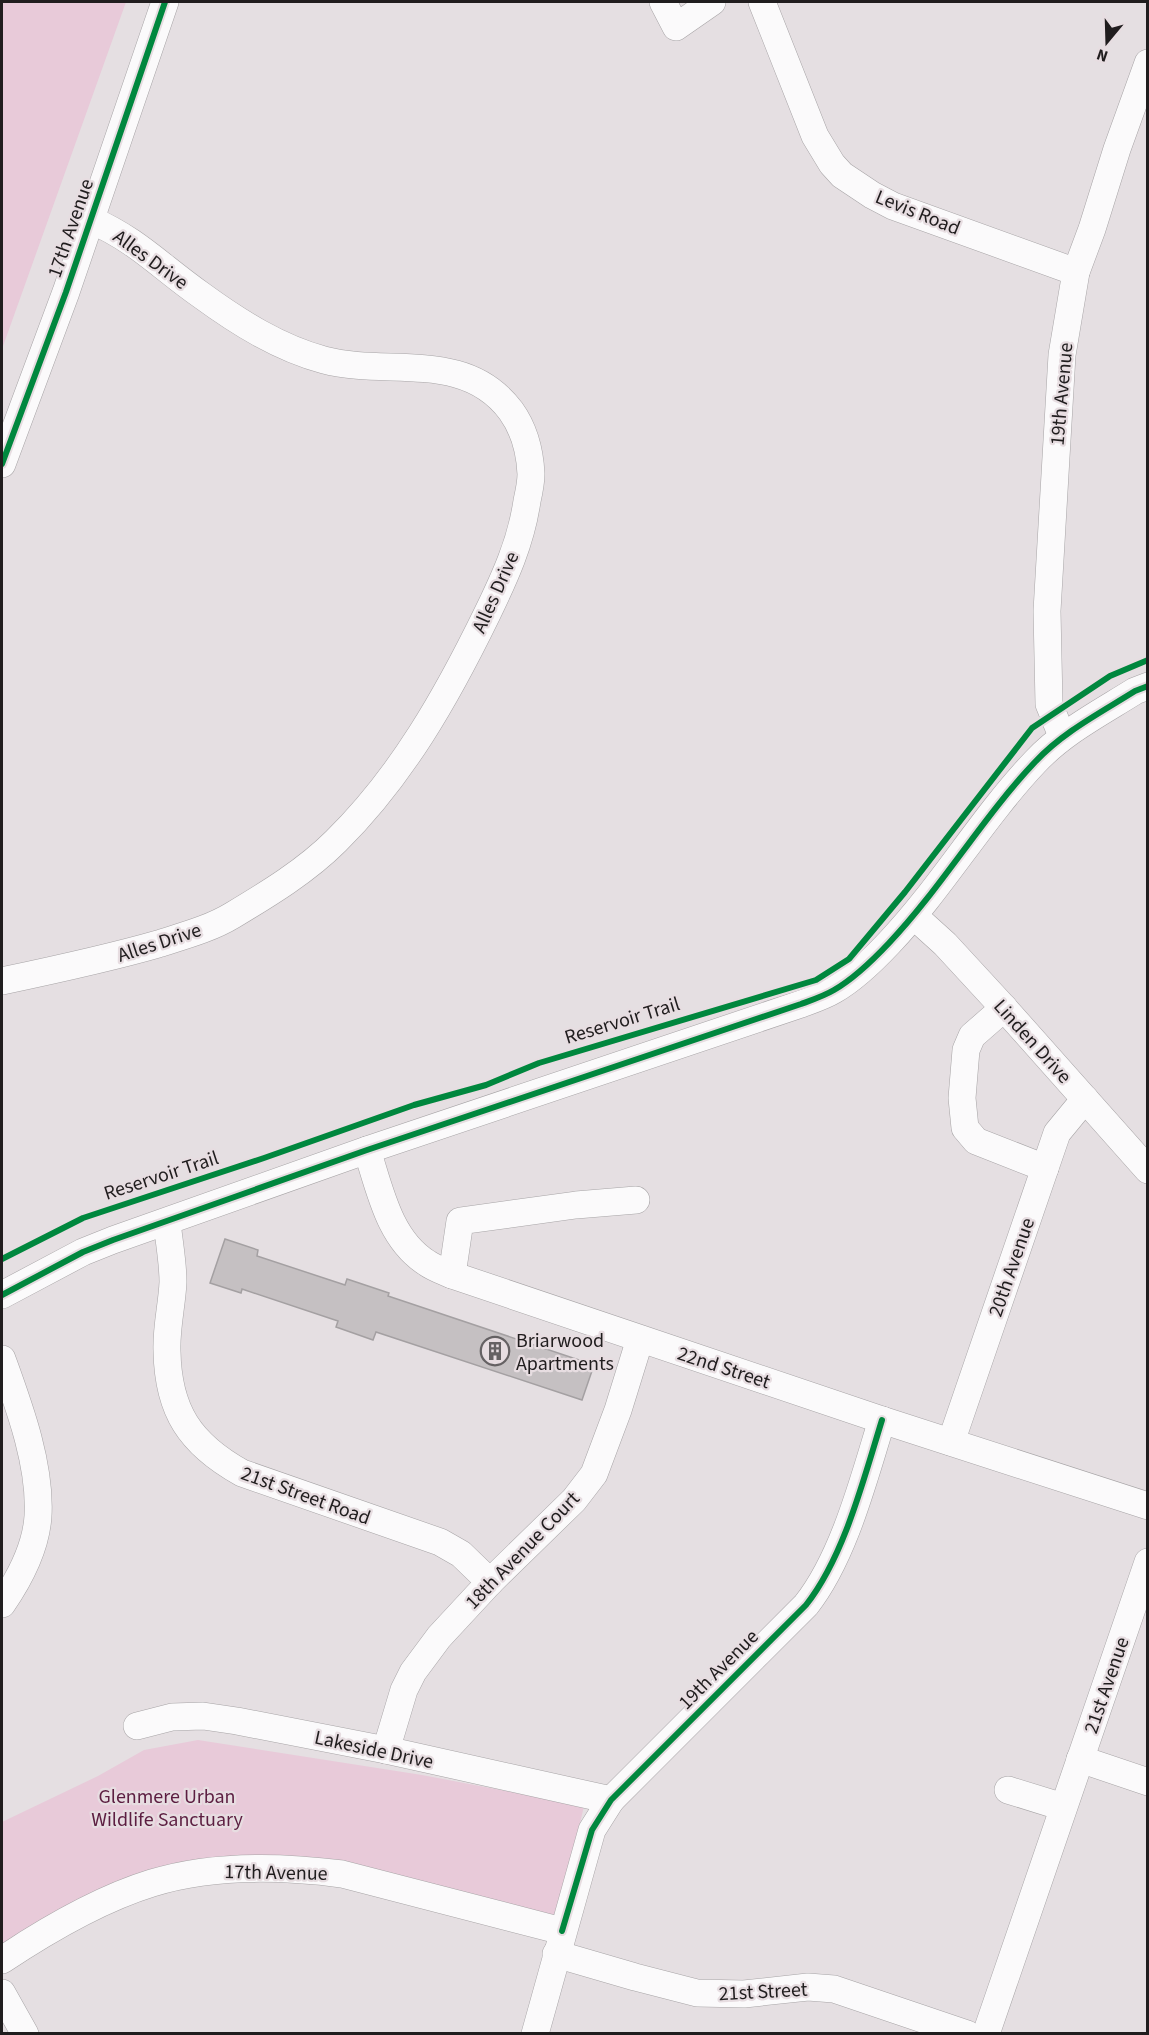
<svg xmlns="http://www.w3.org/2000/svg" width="1149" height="2035" viewBox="0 0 1149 2035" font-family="'Source Sans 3',sans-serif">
<rect width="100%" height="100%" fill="#e5dfe2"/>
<g fill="#e8cad9">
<path d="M 2,2 L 126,2 L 2,349 Z"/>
<path d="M 198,1740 L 422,1775 L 584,1806 L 557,1922 L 228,1856 L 2,1951 L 2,1822 L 98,1776 L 144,1750 Z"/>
</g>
<path fill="#c5c0c2" stroke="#a4a0a2" stroke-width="1.5" d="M 225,1239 L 258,1250 L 257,1256 L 345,1285 L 347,1279 L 389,1293 L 388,1296 L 594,1365 L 582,1400 L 376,1332 L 373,1340 L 336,1327 L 338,1321 L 242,1289 L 241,1293 L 210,1283 Z"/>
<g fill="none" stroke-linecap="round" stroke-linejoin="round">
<g stroke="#a7a4a6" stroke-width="28">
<g id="minor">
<path d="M 663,2 L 676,27 L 712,2"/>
<path d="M 762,2 L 815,136 L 832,164 L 842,175 L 872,195 L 893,206 L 1076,272"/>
<path d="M 2,464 L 66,292 L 165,2"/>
<path d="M 1062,736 L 1049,704 L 1047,611 L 1062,355 L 1076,272 L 1092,229 L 1117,149 L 1148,63"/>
<path d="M 914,916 L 945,944 L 1004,1008 L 1148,1170"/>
<path d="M 2,981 C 54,970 106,959 158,944 C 183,936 210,929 233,915 C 268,894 306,871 336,841 C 402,776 447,696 487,614 C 505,577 521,542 527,501 C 529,492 531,483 531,474 C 530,453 524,429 511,411 C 465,349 388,377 324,360 C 279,348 238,322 201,295 C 161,267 137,240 91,220"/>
<path d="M 1004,1008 L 972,1036 L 966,1050 L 962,1098 L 965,1128 L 976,1141 L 1045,1168"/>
<path d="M 367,1150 C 380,1190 389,1239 427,1263 C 434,1268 443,1271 452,1275 L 882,1420 L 1148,1506"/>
<path d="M 167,1222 C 169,1242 173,1262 173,1282 C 172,1305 166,1328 167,1351 C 168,1411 190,1444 242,1473 L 440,1542 L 461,1554 L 490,1582"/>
<path d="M 452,1275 L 460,1221 L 576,1205 L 636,1200"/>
<path d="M 2,1295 L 83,1252 L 113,1240 L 367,1150 L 801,1004 C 812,1000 824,996 834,990 C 855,978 873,960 889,943 C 942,887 982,818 1035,762 C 1063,732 1100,713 1135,691 L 1148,686"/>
<path d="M 2,1359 C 19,1406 41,1465 38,1516 C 36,1548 20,1578 2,1604"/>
<path d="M 951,1442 L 1057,1133 L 1085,1099"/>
<path d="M 137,1726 L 172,1717 L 203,1716 L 237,1721 L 386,1750 L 611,1800"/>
<path d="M 386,1750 L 404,1690 L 413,1672 L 439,1637 L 490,1582 L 574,1500 L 594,1474 L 618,1410 L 640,1339"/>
<path d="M 1080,1759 L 1148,1782"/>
<path d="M 1008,1790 L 1063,1807"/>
<path d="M 556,1954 L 635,1977 L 697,1993 L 744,1994 L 808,1987 L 834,1989 L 967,2034"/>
<path d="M 2,1960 C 47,1930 100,1899 152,1883 C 213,1864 280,1866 342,1874 L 562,1931"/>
<path d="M 2,1993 L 25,2034"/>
<path d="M 535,2034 L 592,1830 L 611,1800 L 806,1605 C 844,1557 864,1478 882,1420"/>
<path d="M 986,2034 L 1148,1562"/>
</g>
</g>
<use href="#minor" stroke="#fbfafb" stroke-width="27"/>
<g stroke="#e7dde1" stroke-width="10">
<g id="cycleway">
<path d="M 2,464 L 66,292 L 165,2"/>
<path d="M 2,1259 L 83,1218 L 264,1158 L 414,1105 L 486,1085 L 539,1063 L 816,980 L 849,959 L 905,892 L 1032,728 L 1110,676 L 1148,660"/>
<path d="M 2,1295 L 83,1252 L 113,1240 L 367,1150 L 801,1004 C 812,1000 824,996 834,990 C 855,978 873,960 889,943 C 942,887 982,818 1035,762 C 1063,732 1100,713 1135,691 L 1148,686"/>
<path d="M 562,1931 L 592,1830 L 611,1800 L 806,1605 C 844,1557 864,1478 882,1420"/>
</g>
</g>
<use href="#cycleway" stroke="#00873e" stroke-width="6"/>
</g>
<defs>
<g id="building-ring" transform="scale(1.5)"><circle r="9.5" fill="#e7dde1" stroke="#656163" stroke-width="1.5"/><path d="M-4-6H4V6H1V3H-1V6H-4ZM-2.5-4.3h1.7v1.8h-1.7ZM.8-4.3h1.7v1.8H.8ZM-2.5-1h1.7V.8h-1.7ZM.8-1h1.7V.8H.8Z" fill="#656163"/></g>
</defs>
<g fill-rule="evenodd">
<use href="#building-ring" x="495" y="1351"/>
</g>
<g text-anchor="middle" stroke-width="4.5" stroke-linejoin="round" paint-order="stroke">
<g font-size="20" fill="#201d1e" stroke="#e7dde1">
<text transform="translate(918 212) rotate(22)" y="7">Levis Road</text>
<text transform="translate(70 228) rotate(-71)" y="7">17th Avenue</text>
<text transform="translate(151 259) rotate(36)" y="7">Alles Drive</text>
<text transform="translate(1061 394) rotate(-85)" y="7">19th Avenue</text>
<text transform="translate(495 592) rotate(-66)" y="7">Alles Drive</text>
<text transform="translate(159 942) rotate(-18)" y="7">Alles Drive</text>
<text transform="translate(622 1020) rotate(-17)" y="7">Reservoir Trail</text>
<text transform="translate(1033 1041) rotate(48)" y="7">Linden Drive</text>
<text transform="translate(161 1175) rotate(-18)" y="7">Reservoir Trail</text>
<text transform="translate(1011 1267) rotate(-71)" y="7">20th Avenue</text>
<text transform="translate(724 1367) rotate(18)" y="7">22nd Street</text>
<text transform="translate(306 1495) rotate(20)" y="7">21st Street Road</text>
<text transform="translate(522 1550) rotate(-46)" y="7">18th Avenue Court</text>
<text transform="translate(718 1669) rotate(-45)" y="7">19th Avenue</text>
<text transform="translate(1106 1685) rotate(-71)" y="7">21st Avenue</text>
<text transform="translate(374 1749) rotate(12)" y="7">Lakeside Drive</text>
<text transform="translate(276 1872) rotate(1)" y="7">17th Avenue</text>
<text transform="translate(763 1991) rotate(-3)" y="7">21st Street</text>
</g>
<g font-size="20" fill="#201d1e" stroke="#e7dde1" text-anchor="start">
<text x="516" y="1347">Briarwood<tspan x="516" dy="23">Apartments</tspan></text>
</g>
<g font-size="20" fill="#5c1e41" stroke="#e7dde1">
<text x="167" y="1803">Glenmere Urban<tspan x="167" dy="23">Wildlife Sanctuary</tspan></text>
</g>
</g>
<rect width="1149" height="2035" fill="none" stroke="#201d1e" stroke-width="6"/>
<g transform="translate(1107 42) rotate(199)" stroke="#e7dde1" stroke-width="4.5" paint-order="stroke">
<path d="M0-4.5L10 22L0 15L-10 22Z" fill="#201d1e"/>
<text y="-9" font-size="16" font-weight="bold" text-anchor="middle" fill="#201d1e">N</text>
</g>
</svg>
